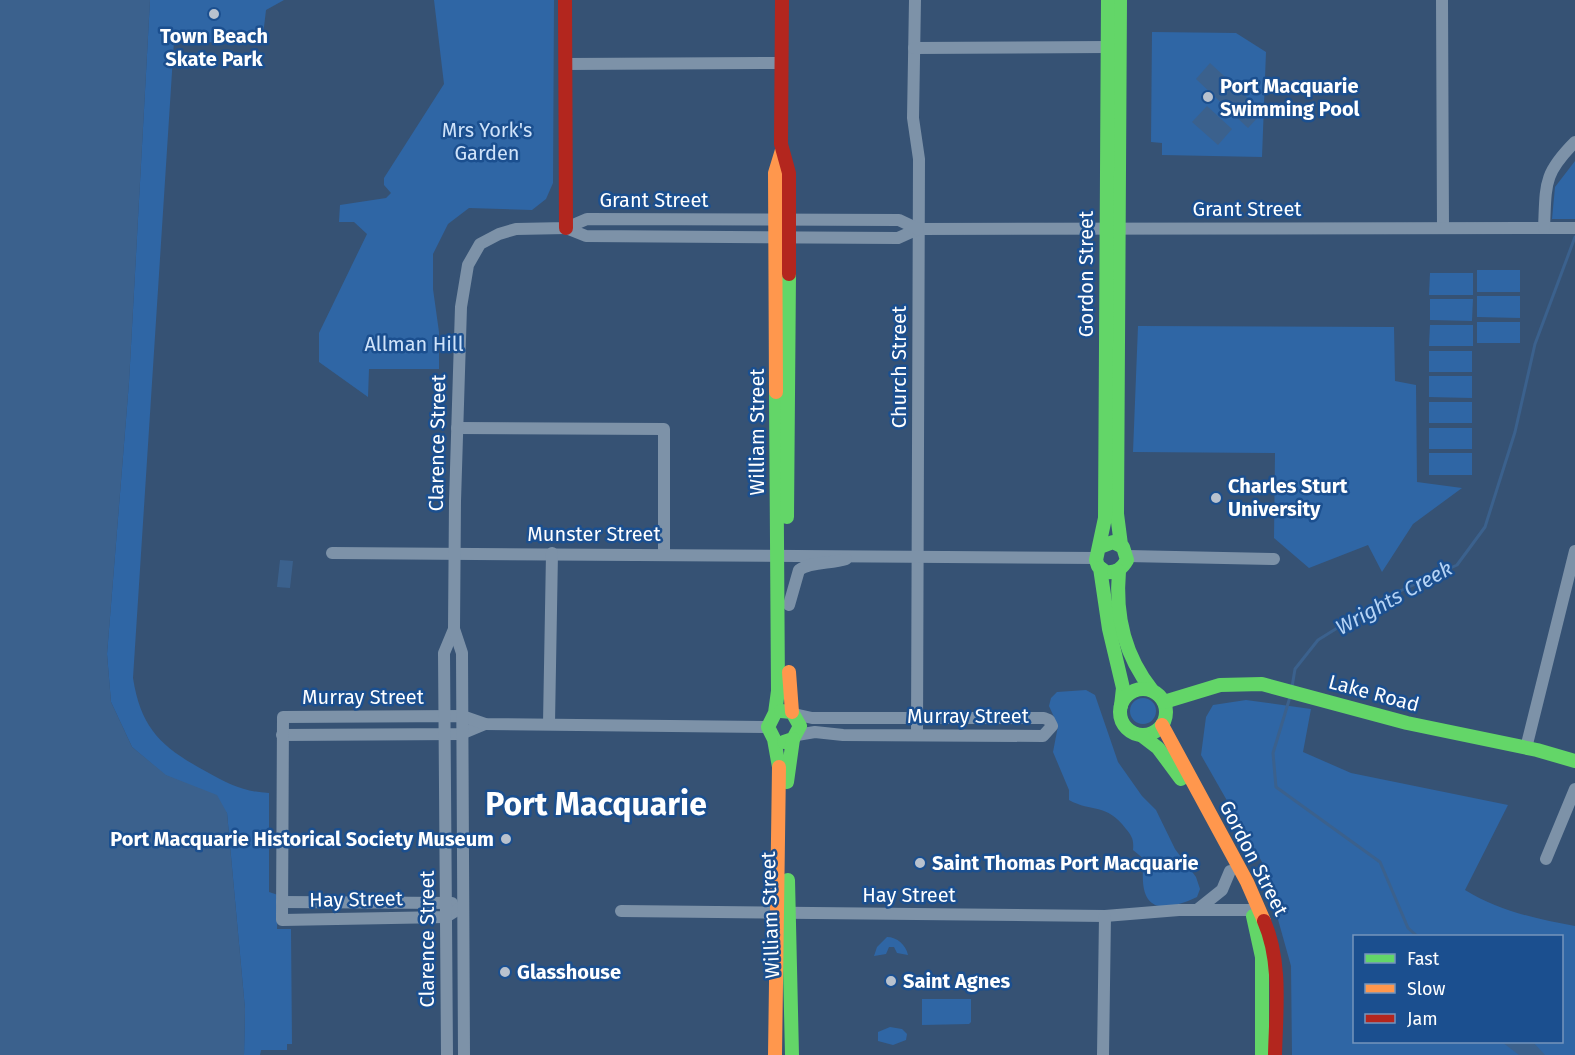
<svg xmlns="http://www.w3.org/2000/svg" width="1575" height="1055" viewBox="0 0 1575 1055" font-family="'Fira Sans',sans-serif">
<rect width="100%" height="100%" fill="#365274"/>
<g fill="#2f66a5" fill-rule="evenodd">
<path d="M 150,0 L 284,0 L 266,10 L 262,44 L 174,41 L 133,678 C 141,730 163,748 207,772 C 228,784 245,792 269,793 L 269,892 L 278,895 L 277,929 L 291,929 L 292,1044 L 287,1044 L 287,1050 L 261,1050 L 260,1055 L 244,1055 L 245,1009 L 227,813 L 186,784 L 165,775 L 132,747 L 111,702 L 107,654 L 129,382 Z"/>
<path d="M 434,0 L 554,0 L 553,183 L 546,199 L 532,210 L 469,208 L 448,224 L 433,254 L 433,289 L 439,332 L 439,369 L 369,369 L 368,397 L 319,362 L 319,333 L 367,234 L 354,222 L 339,222 L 340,205 L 386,198 L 391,193 L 384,185 L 384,178 L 444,84 Z"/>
<path d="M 1152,32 L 1236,33 L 1266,52 L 1262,157 L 1162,155 L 1162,143 L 1151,142 Z"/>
<path d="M 1575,161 L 1575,219 L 1552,219 L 1555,187 Z"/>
<rect x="1477" y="270" width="43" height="22"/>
<path d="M 1430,273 L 1473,273 L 1473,295 L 1429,295 Z"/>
<path d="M 1477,296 L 1520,296 L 1520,318 L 1477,317 Z"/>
<path d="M 1430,299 L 1473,299 L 1472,321 L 1430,320 Z"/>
<rect x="1477" y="322" width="43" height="21"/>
<path d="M 1430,325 L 1473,325 L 1473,346 L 1429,346 Z"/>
<path d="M 1138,326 L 1394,327 L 1395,381 L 1416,385 L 1417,482 L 1462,488 L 1413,524 L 1382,572 L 1368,545 L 1309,568 L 1274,538 L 1275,453 L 1133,452 Z"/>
<rect x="1429" y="351" width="43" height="21"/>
<path d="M 1429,376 L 1472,376 L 1472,398 L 1429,397 Z"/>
<rect x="1429" y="402" width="43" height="21"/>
<rect x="1429" y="428" width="43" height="21"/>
<rect x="1429" y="453" width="43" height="22"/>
<path d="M 1086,690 L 1095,695 L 1118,762 L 1142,796 L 1156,810 L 1175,849 L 1196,877 L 1200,889 L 1197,897 C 1154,917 1138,906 1144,859 L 1133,850 C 1134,840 1132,836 1126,829 C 1106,802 1092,813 1069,800 L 1069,790 L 1053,752 L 1058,726 L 1049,706 L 1051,698 L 1057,692 Z"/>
<circle cx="1143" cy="711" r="13"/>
<path d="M 1246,700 L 1311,709 L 1303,752 L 1351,773 L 1508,805 L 1465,890 C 1499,911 1537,919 1575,926 L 1575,1055 L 1292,1055 L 1291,966 L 1262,862 L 1201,755 L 1206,717 L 1213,705 ZM 1354,936 L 1562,936 L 1562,1042 L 1354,1042 Z"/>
<path d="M 887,937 C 897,937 906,945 908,955 L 897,953 L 894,947 L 889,947 L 886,954 L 874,956 L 877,947 Z"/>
<path d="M 922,999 L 971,999 L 971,1022 L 969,1024 L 922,1025 Z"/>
<path d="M 890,1027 L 902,1029 L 907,1034 L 906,1040 L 893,1045 L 878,1041 L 878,1032 Z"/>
</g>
<g fill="#3b618d">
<path d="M 0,0 L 150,0 L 129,382 L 107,654 L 111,702 L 132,747 L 166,775 L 217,795 L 227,813 L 245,1009 L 244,1055 L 0,1055 Z"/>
<path d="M 1210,63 L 1263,112 L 1248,128 L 1196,79 Z"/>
<path d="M 1207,106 L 1232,129 L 1218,145 L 1192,122 Z"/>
<path d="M 280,560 L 293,561 L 290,588 L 277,587 Z"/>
<path d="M 1502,1042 L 1533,1042 L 1545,1055 L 1519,1055 Z"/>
</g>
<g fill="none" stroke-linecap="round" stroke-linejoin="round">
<g stroke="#3b618d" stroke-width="3">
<path d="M 1292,687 L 1295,669 L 1318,640 L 1387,597 L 1457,565 L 1485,527 L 1515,432 L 1535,344 L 1575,237"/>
<path d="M 1290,697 L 1273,753 L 1276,787 L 1380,862 L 1408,928 L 1417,936"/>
</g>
<g stroke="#7d92a8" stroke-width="12">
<path d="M 915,0 L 913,118 L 919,159 L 917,735"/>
<path d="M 1442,0 L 1443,228"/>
<path d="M 914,48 L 1107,47"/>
<path d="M 565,64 L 781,63"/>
<path d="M 566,228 L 586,236 L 898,238 L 918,229 L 1575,228"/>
<path d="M 1544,228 C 1546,184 1543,174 1575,142"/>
<path d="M 457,428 L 664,429 L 664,554"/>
<path d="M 332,553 L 1096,558"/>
<path d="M 1127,556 L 1274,559"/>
<path d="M 789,605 L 799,570 C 811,561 831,564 846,559"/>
<path d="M 794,714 L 812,718 L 1044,718 L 1049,720 L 1052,726 L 1043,736 L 843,735 L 815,732 L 797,735"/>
<path d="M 549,723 L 552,553"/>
<path d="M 282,735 L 461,734 L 485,724"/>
<path d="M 1526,748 L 1575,551"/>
<path d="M 1546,859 L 1575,789"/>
<path d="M 282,902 L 452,903"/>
<path d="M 462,907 L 446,917 L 282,920 L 283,717 L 462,716 L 485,724 L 768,727"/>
<path d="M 1197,910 L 1222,890 L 1230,871"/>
<path d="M 621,911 L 1105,916 L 1179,910 L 1249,910"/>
<path d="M 447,1055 L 444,653 L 454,629"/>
<path d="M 464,1055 L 462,653 L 454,629 L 455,501 L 461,307 L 468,265 L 480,244 L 499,234 L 516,229 L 566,228 L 587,219 L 899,220 L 918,229"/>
<path d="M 1103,1055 L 1105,916"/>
</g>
<g stroke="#63d668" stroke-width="14">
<path d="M 1120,0 L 1117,514 L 1121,545"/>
<path d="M 776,392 L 778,691 L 775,713 L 768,727 L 774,739 L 779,767"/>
<path d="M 787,517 L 789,274"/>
<path d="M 1100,547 L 1113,542 L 1123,547 L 1127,560 C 1122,569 1116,573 1106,572 L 1098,566 L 1096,560 L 1105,518 L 1108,0"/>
<path d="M 1100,568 L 1109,629 L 1123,688 L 1121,706"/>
<path d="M 1119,571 C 1115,615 1124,655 1152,690"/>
<circle cx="1143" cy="712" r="23"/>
<path d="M 1164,702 L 1220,685 L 1262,684 L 1407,723 L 1537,750 L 1575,761"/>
<path d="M 781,711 L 792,712 L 800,726 L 793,739 L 784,742"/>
<path d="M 1141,735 L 1158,748 L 1181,779"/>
<path d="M 787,782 L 793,739"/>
<path d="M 788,880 L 792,1055"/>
<path d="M 1253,916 L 1262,957 L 1262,1055"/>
</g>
<g stroke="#ff974d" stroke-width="14">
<path d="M 776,392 L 775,173 L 782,150"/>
<path d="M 789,672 L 792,712"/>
<path d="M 1162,725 L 1247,882 L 1264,921"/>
<path d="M 775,1055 L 779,767"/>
</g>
<g stroke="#b3261e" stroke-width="14">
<path d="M 565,0 L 566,228"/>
<path d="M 782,0 L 781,144 L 789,173 L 789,274"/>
<path d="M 1264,921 C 1282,962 1276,1011 1275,1055"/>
</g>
</g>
<g fill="#b9c2ce" stroke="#1b4f8f" stroke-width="2">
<circle cx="214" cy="14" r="6"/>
<circle cx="1208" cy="97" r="6"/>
<circle cx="1216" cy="498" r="6"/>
<circle cx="506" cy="839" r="6"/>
<circle cx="920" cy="863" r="6"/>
<circle cx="505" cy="972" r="6"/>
<circle cx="891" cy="981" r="6"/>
</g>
<g text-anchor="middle" stroke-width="5" stroke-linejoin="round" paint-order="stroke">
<g font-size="20" font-weight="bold" fill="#fff" stroke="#1b4f8f" text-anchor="start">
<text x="214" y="43" text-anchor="middle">Town Beach<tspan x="214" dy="23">Skate Park</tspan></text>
<text x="1220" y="93">Port Macquarie<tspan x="1220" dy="23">Swimming Pool</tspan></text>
<text x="1228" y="493">Charles Sturt<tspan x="1228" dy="23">University</tspan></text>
<text x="494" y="846" text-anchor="end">Port Macquarie Historical Society Museum</text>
<text x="932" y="870">Saint Thomas Port Macquarie</text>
<text x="517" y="979">Glasshouse</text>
<text x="903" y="988">Saint Agnes</text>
</g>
<g font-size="20" fill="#cfe3fa" stroke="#1b4f8f">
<text x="487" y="137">Mrs York's<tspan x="487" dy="23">Garden</tspan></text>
<text x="414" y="351">Allman Hill</text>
</g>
<g font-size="20" fill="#fff" stroke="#1b4f8f">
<text x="654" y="207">Grant Street</text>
<text x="1247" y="216">Grant Street</text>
<text transform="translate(1086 274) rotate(-90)" y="7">Gordon Street</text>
<text transform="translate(899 367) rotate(-90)" y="7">Church Street</text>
<text transform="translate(757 432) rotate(-90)" y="7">William Street</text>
<text transform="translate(437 443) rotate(-89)" y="7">Clarence Street</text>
<text x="594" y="541">Munster Street</text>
<text transform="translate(1374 693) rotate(15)" y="7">Lake Road</text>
<text x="363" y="704">Murray Street</text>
<text x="968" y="723">Murray Street</text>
<text transform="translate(1254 858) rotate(63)" y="7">Gordon Street</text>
<text x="909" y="902">Hay Street</text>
<text transform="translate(356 899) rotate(-1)" y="7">Hay Street</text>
<text transform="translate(770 915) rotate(-92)" y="7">William Street</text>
<text transform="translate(427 939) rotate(-90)" y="7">Clarence Street</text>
</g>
<g font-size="21" font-style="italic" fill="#b5d3f5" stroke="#1b4f8f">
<text transform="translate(1394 598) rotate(-29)" y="7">Wrights Creek</text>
</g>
<g font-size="32" font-weight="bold" fill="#fff" stroke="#1b4f8f">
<text x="596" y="815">Port Macquarie</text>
</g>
</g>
<rect x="1353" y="935" width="210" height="108" fill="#1b4f8f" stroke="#7695bc" stroke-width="1.5"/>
<rect x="1365" y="954" width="30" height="9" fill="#63d668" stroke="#7695bc" stroke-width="1.5"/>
<text x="1407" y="965" font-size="18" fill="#ffffff">Fast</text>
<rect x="1365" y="984" width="30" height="9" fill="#ff974d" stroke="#7695bc" stroke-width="1.5"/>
<text x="1407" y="995" font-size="18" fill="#ffffff">Slow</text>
<rect x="1365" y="1014" width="30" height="9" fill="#b3261e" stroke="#7695bc" stroke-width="1.5"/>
<text x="1407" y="1025" font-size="18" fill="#ffffff">Jam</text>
</svg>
